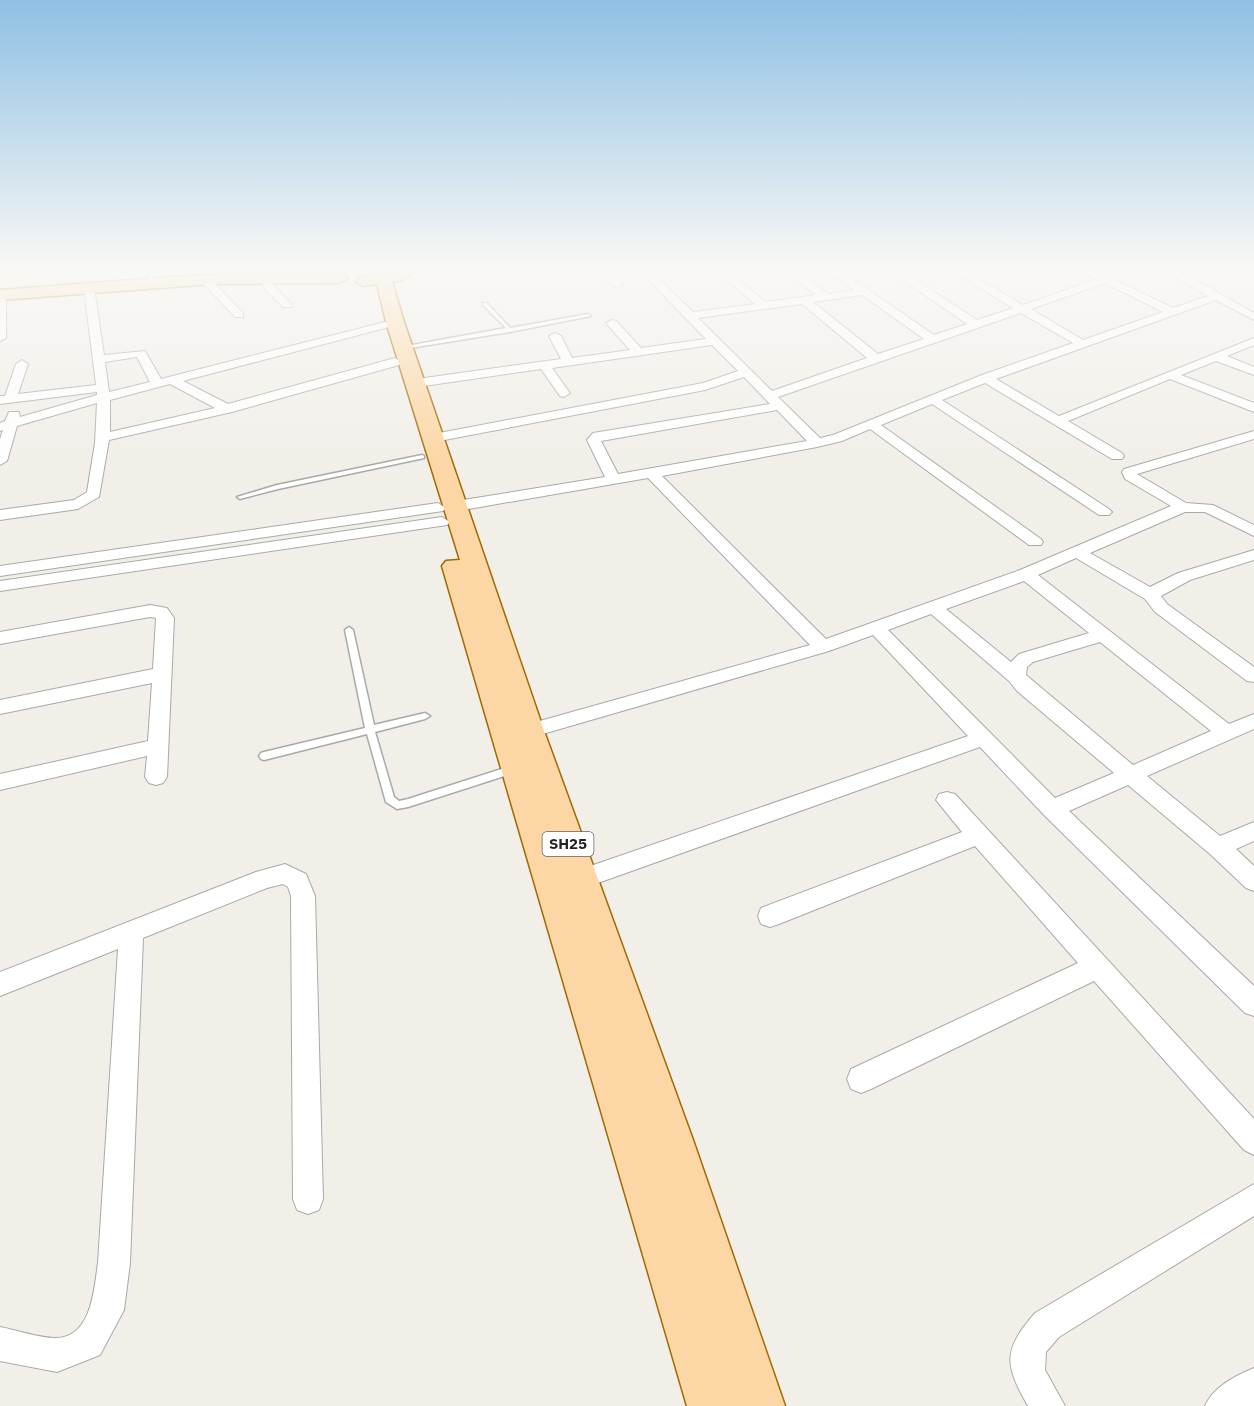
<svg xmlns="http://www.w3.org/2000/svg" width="1254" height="1406" viewBox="0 0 1254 1406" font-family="'IBM Plex Sans',sans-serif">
<rect width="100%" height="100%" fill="#f2efe9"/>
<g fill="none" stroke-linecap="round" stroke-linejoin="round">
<g stroke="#a9a9a9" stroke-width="3">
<g id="service">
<path d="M 149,267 L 153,267 L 152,280 L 150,281 L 148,280 Z"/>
<path d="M 483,303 L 487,303 L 510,328 L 588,314 L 591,316 L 510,332 L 404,349 L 401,347 L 506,328 L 483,305 Z"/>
<path d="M 422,455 L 424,456 L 424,458 L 278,489 L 240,499 L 237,497 L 277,485 Z"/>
<path d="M 349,627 L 353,630 L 374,725 L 425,713 L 430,716 L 425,719 L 375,732 L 394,797 L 399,801 L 408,799 L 514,765 L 517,766 L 519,769 L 517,772 L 408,807 L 397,809 L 386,802 L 367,734 L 264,760 L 261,759 L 259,756 L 261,753 L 264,752 L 365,728 L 345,630 Z"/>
</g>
</g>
<g stroke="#a9a9a9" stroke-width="2">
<g id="minor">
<path d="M 592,267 L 603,267 L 623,285 L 614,287 Z"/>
<path d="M 636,267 L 647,267 L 693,312 L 755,304 L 711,267 L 722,267 L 766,302 L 816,295 L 780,267 L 792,267 L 828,294 L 854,290 L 823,267 L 835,267 L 934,335 L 967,324 L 884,267 L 896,267 L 977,320 L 1013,308 L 946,267 L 958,267 L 1023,305 L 1097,279 L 1075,267 L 1088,267 L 1173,308 L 1208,296 L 1159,267 L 1172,267 L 1254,313 L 1254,320 L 1216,300 L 996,379 L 1059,416 L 1254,338 L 1254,345 L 1227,356 L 1254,367 L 1254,375 L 1216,361 L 1181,375 L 1254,403 L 1254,412 L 1170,379 L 1068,421 L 1122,453 L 1124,456 L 1122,459 L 1112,459 L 985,383 L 942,400 L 1109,509 L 1112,512 L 1109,515 L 1099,515 L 932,404 L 881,425 L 1041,539 L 1043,542 L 1041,545 L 1029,545 L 870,429 L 842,441 L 817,447 L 662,476 L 826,639 L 1020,570 L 1171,506 L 1125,479 L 1122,472 L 1124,469 L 1254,431 L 1254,439 L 1137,474 L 1186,503 L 1213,505 L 1254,525 L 1254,536 L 1205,512 L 1185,512 L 1090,553 L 1150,587 L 1178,573 L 1254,550 L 1254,560 L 1190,580 L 1161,596 L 1167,604 L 1254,667 L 1254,682 L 1247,681 L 1155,612 L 1145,599 L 1076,558 L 1038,575 L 1229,724 L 1254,714 L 1254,729 L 1147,776 L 1220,836 L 1254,822 L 1254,841 L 1236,849 L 1254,866 L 1254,891 L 1246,888 L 1210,854 L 1128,785 L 1069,811 L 1254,986 L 1254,1016 L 1245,1013 L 1044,815 L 980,747 L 581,889 L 573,886 L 569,879 L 573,872 L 968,736 L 873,635 L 829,651 L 529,738 L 522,736 L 519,731 L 522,726 L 810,645 L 648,478 L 457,511 L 449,506 L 457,501 L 605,477 L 587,440 L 593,433 L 770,404 L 744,377 L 705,390 L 434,442 L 429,441 L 427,438 L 434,434 L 703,383 L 738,371 L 712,345 L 552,368 L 570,393 L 564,397 L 560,396 L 541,369 L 417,387 L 411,383 L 417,379 L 561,359 L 549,336 L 555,333 L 561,336 L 572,358 L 630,350 L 606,323 L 612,320 L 616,321 L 641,348 L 706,339 ZM 1105,283 L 1163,312 L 1083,340 L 1031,309 ZM 862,295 L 924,339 L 878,354 L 813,302 ZM 802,304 L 867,358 L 772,391 L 698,318 ZM 1021,313 L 1073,343 L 982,375 L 833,435 L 820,438 L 778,397 ZM 777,410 L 807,441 L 618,474 L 601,441 ZM 1024,581 L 1089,633 L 1019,654 L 1011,662 L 946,609 ZM 931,614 L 1009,681 L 1017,691 L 1114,773 L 1055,798 L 888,630 ZM 1100,642 L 1211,731 L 1133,765 L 1026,675 L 1027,667 L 1033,662 Z"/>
<path d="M 261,275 L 269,275 L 273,285 L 292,305 L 291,307 L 283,307 L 264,288 L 260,277 Z"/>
<path d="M 202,278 L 210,278 L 243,313 L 243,317 L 235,317 L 202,282 Z"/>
<path d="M 89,285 L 94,288 L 104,355 L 145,351 L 161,379 L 385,322 L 391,325 L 389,327 L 183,381 L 228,404 L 395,358 L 401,362 L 399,365 L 232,412 L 109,440 L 99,497 L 78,509 L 0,520 L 0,510 L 74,500 L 87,492 L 95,443 L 97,403 L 17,426 L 7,461 L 0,465 L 0,439 L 3,430 L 0,431 L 0,423 L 5,421 L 9,412 L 19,412 L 20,417 L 97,395 L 97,392 L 0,404 L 0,396 L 5,396 L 16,364 L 22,360 L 28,364 L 18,394 L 96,385 L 84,288 ZM 137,357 L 150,382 L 109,392 L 105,362 ZM 170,384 L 215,408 L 110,432 L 110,400 Z"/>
<path d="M 0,292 L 6,295 L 6,338 L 0,341 Z"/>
<path d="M 438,503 L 446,508 L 443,511 L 0,576 L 0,566 Z"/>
<path d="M 442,517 L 450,522 L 447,525 L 0,591 L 0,581 Z"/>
<path d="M 150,605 L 167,608 L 174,618 L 167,777 L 163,783 L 156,785 L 149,783 L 145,777 L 147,756 L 0,790 L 0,774 L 148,741 L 152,683 L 0,714 L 0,700 L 153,669 L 156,618 L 150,617 L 0,644 L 0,632 Z"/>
<path d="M 947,792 L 955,794 L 1254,1119 L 1254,1155 L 1244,1150 L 1094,981 L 871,1089 L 861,1093 L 851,1089 L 847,1079 L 851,1069 L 1078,963 L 975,846 L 779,924 L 770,927 L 761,924 L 758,916 L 761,908 L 962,832 L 936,800 L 939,794 Z"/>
<path d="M 285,864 L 306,874 L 315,896 L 323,1199 L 319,1210 L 308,1214 L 297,1210 L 293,1199 L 291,896 L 288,887 L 283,884 L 267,888 L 143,938 L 130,1263 L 124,1310 L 100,1355 L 57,1372 L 0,1361 L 0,1327 C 17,1330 38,1338 56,1338 C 92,1337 94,1289 98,1263 L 118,949 L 0,996 L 0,972 L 256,872 Z"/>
<path d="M 1254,1184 L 1254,1216 L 1059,1337 L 1046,1352 L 1045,1370 L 1065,1406 L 1028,1406 C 1004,1364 1003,1350 1035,1313 Z"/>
<path d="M 1254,1368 L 1254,1406 L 1205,1406 C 1213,1387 1235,1376 1254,1368 Z"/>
</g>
</g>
<g stroke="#a06b00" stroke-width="3">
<g id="primary">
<path d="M 403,267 L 421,267 L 402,280 L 392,282 L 404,322 L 544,731 L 693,1140 L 785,1406 L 687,1406 L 442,566 L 446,561 L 460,560 L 386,322 L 377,284 L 363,286 L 355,281 C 364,272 389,275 403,267 Z"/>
<path d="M 255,273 L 340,273 L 348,278 L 340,283 L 213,284 L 0,300 L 0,290 L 170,277 Z"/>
</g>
</g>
<use href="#service" fill="#fff" fill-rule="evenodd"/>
<use href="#minor" fill="#fff" fill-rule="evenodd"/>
<use href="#primary" fill="#fcd6a4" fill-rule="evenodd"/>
</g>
<linearGradient id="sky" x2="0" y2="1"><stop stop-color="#8fc0e4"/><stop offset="0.58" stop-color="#f9f8f5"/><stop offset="1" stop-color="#f9f8f5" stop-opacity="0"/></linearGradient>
<rect width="1254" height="464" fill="url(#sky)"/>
<g text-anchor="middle" stroke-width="4.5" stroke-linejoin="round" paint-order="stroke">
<rect fill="#fff" stroke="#646464" stroke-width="1.5" x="542.5" y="832" width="51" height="24" rx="4.5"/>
<g font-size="15" font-weight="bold" fill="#222">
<text x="568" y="849">SH25</text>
</g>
</g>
</svg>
